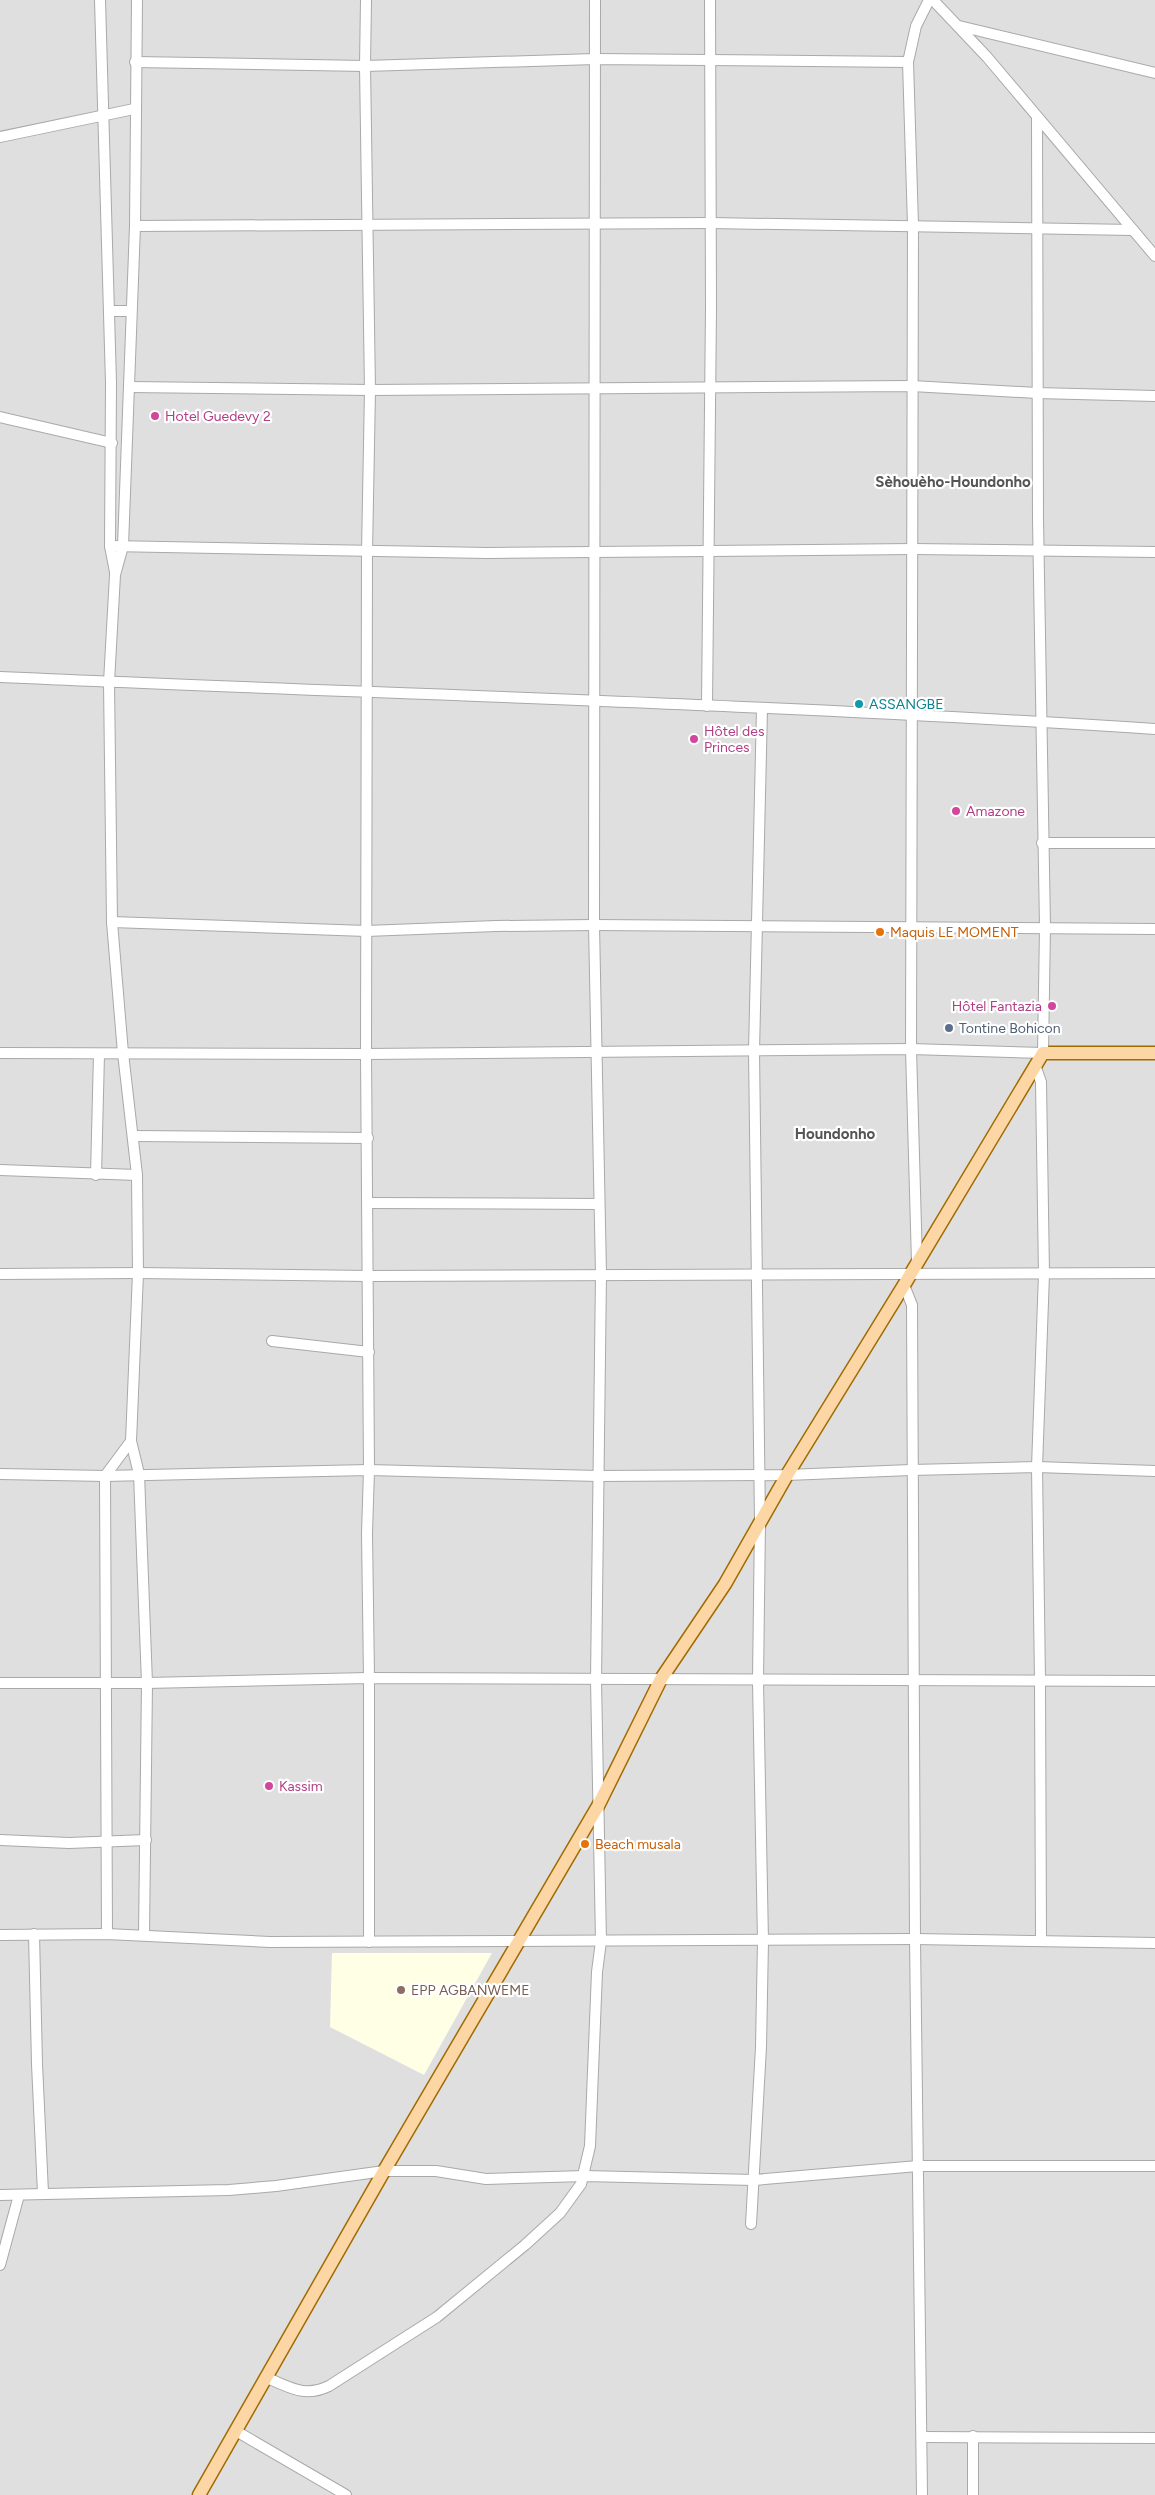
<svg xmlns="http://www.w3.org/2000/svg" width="1155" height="2495" viewBox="0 0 1155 2495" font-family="Figtree,sans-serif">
<rect width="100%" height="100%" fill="#f2efe9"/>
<rect fill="#e0dfdf" x="0" y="0" width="1155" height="2495"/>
<path fill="#ffffe5" d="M 332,1953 L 492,1953 L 424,2075 L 330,2027 Z"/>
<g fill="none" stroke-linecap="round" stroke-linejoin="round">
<g stroke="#a9a9a9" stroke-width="12">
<g id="minor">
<path d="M 100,0 L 111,383 L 110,546 L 115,572"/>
<path d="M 137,0 L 135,226 L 123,546 L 115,575 L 109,682 L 112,922 L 123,1053 L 137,1175 L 138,1273 L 131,1441 L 139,1474 L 147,1683 L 144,1935"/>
<path d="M 366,0 L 365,66 L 370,390 L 367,552 L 366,1054 L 369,1470 L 367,1533 L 369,1678 L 369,1942"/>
<path d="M 933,0 L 987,57 L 1155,256"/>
<path d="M 959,26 L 1155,73"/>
<path d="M 135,62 L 365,66 L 595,59 L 908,62"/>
<path d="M 0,137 L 134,109"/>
<path d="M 135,226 L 711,223 L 1133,230"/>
<path d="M 109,311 L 130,311"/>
<path d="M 129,387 L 370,390 L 912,386 L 1037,393 L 1155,396"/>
<path d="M 0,417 L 112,443"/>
<path d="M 110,546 L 487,553 L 913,549 L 1155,552"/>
<path d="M 0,677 C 385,694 770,704 1155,729"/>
<path d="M 707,706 L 711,308 L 710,0"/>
<path d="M 1042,843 L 1155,843"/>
<path d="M 112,922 L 366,931 L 496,926 L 594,925 L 1155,929"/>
<path d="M 0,1053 L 366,1054 L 911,1049 L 1043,1053 L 1045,927 L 1038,519 L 1037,117"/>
<path d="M 1035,1065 L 1041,1082 L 1044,1274 L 1037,1467 L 1040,1680 L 1041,1941"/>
<path d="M 134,1136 L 368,1138"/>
<path d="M 0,1170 L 137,1175"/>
<path d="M 96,1175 L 99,1054"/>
<path d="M 368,1203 L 599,1204"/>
<path d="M 917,1263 L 911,1049 L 913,225 L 908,62 L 916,26 L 929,0"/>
<path d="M 0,1274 L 138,1273 L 368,1276 L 1155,1273"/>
<path d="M 904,1285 L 912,1305 L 915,1939 L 922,2495"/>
<path d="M 272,1341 L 369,1352"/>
<path d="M 0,1474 L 105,1476 L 369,1470 L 598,1476 L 787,1475 L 911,1470 L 1037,1467 L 1155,1471"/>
<path d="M 0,1683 L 147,1683 L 369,1678 L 1155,1681"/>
<path d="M 0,1840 L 69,1843 L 146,1840"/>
<path d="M 34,1934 L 37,2064 L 43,2193"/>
<path d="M 107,1934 L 105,1476 L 131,1441"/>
<path d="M 0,1935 L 107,1934 L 270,1942 L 915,1939 L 1155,1943"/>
<path d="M 0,2195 L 229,2190 L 276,2186 L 384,2171 L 436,2171 L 486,2179 L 585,2176 L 754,2180 L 918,2166 L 1155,2166"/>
<path d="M 751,2224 L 761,2047 L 763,1941 L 758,1681 L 760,1522 L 754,1051 L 762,709"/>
<path d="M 0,2265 L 19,2195"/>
<path d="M 267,2378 C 290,2387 304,2398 329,2386 L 437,2317 L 525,2245 L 560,2213 L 581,2184 L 590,2146 L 597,1972 L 601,1941 L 596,1680 L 601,1274 L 594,925 L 595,0"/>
<path d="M 236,2431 L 346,2495"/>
<path d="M 973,2436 L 973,2495"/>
<path d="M 923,2437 L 1155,2438"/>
</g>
</g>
<g stroke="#a06b00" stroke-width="15">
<path id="major" d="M 199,2495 L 384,2171 L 598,1806 L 661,1679 L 725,1584 L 787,1475 L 904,1285 L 1043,1053 L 1155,1053"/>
</g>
<use href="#minor" stroke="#fff" stroke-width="10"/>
<use href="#major" stroke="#fcd6a4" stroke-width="12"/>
</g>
<g fill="#d1479c" stroke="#fff" stroke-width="2">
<circle cx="155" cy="416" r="5"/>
<circle cx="694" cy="739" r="5"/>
<circle cx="956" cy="811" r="5"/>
<circle cx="1052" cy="1006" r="5"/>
<circle cx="269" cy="1786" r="5"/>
</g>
<circle fill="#0f9aa8" stroke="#fff" stroke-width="2" cx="859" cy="704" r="5"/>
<g fill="#e8710a" stroke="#fff" stroke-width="2">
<circle cx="880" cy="932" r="5"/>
<circle cx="585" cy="1844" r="5"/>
</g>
<circle fill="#5c6f8a" stroke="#fff" stroke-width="2" cx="949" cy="1028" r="5"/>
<circle fill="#8d6e63" stroke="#fff" stroke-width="2" cx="401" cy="1990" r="5"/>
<g text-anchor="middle" stroke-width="4.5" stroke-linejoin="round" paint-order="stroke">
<g font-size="14" fill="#b23c85" stroke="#fff" text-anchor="start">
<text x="165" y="421">Hotel Guedevy 2</text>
<text x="704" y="736">Hôtel des<tspan x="704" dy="16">Princes</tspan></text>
<text x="966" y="816">Amazone</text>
<text x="1042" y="1011" text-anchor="end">Hôtel Fantazia</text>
<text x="279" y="1791">Kassim</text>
</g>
<g font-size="14" fill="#0d838f" stroke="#fff" text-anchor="start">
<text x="869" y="709">ASSANGBE</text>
</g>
<g font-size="14" fill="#c56008" stroke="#fff" text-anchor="start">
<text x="890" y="937">Maquis LE MOMENT</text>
<text x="595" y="1849">Beach musala</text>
</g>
<g font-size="14" fill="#4e5e75" stroke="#fff" text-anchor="start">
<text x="959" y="1033">Tontine Bohicon</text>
</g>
<g font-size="14" fill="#785e54" stroke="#fff" text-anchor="start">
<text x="411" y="1995">EPP AGBANWEME</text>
</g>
<g font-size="15" font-weight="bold" fill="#555" stroke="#fff">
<text x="953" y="487">Sèhouèho-Houndonho</text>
<text x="835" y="1139">Houndonho</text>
</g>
</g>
</svg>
